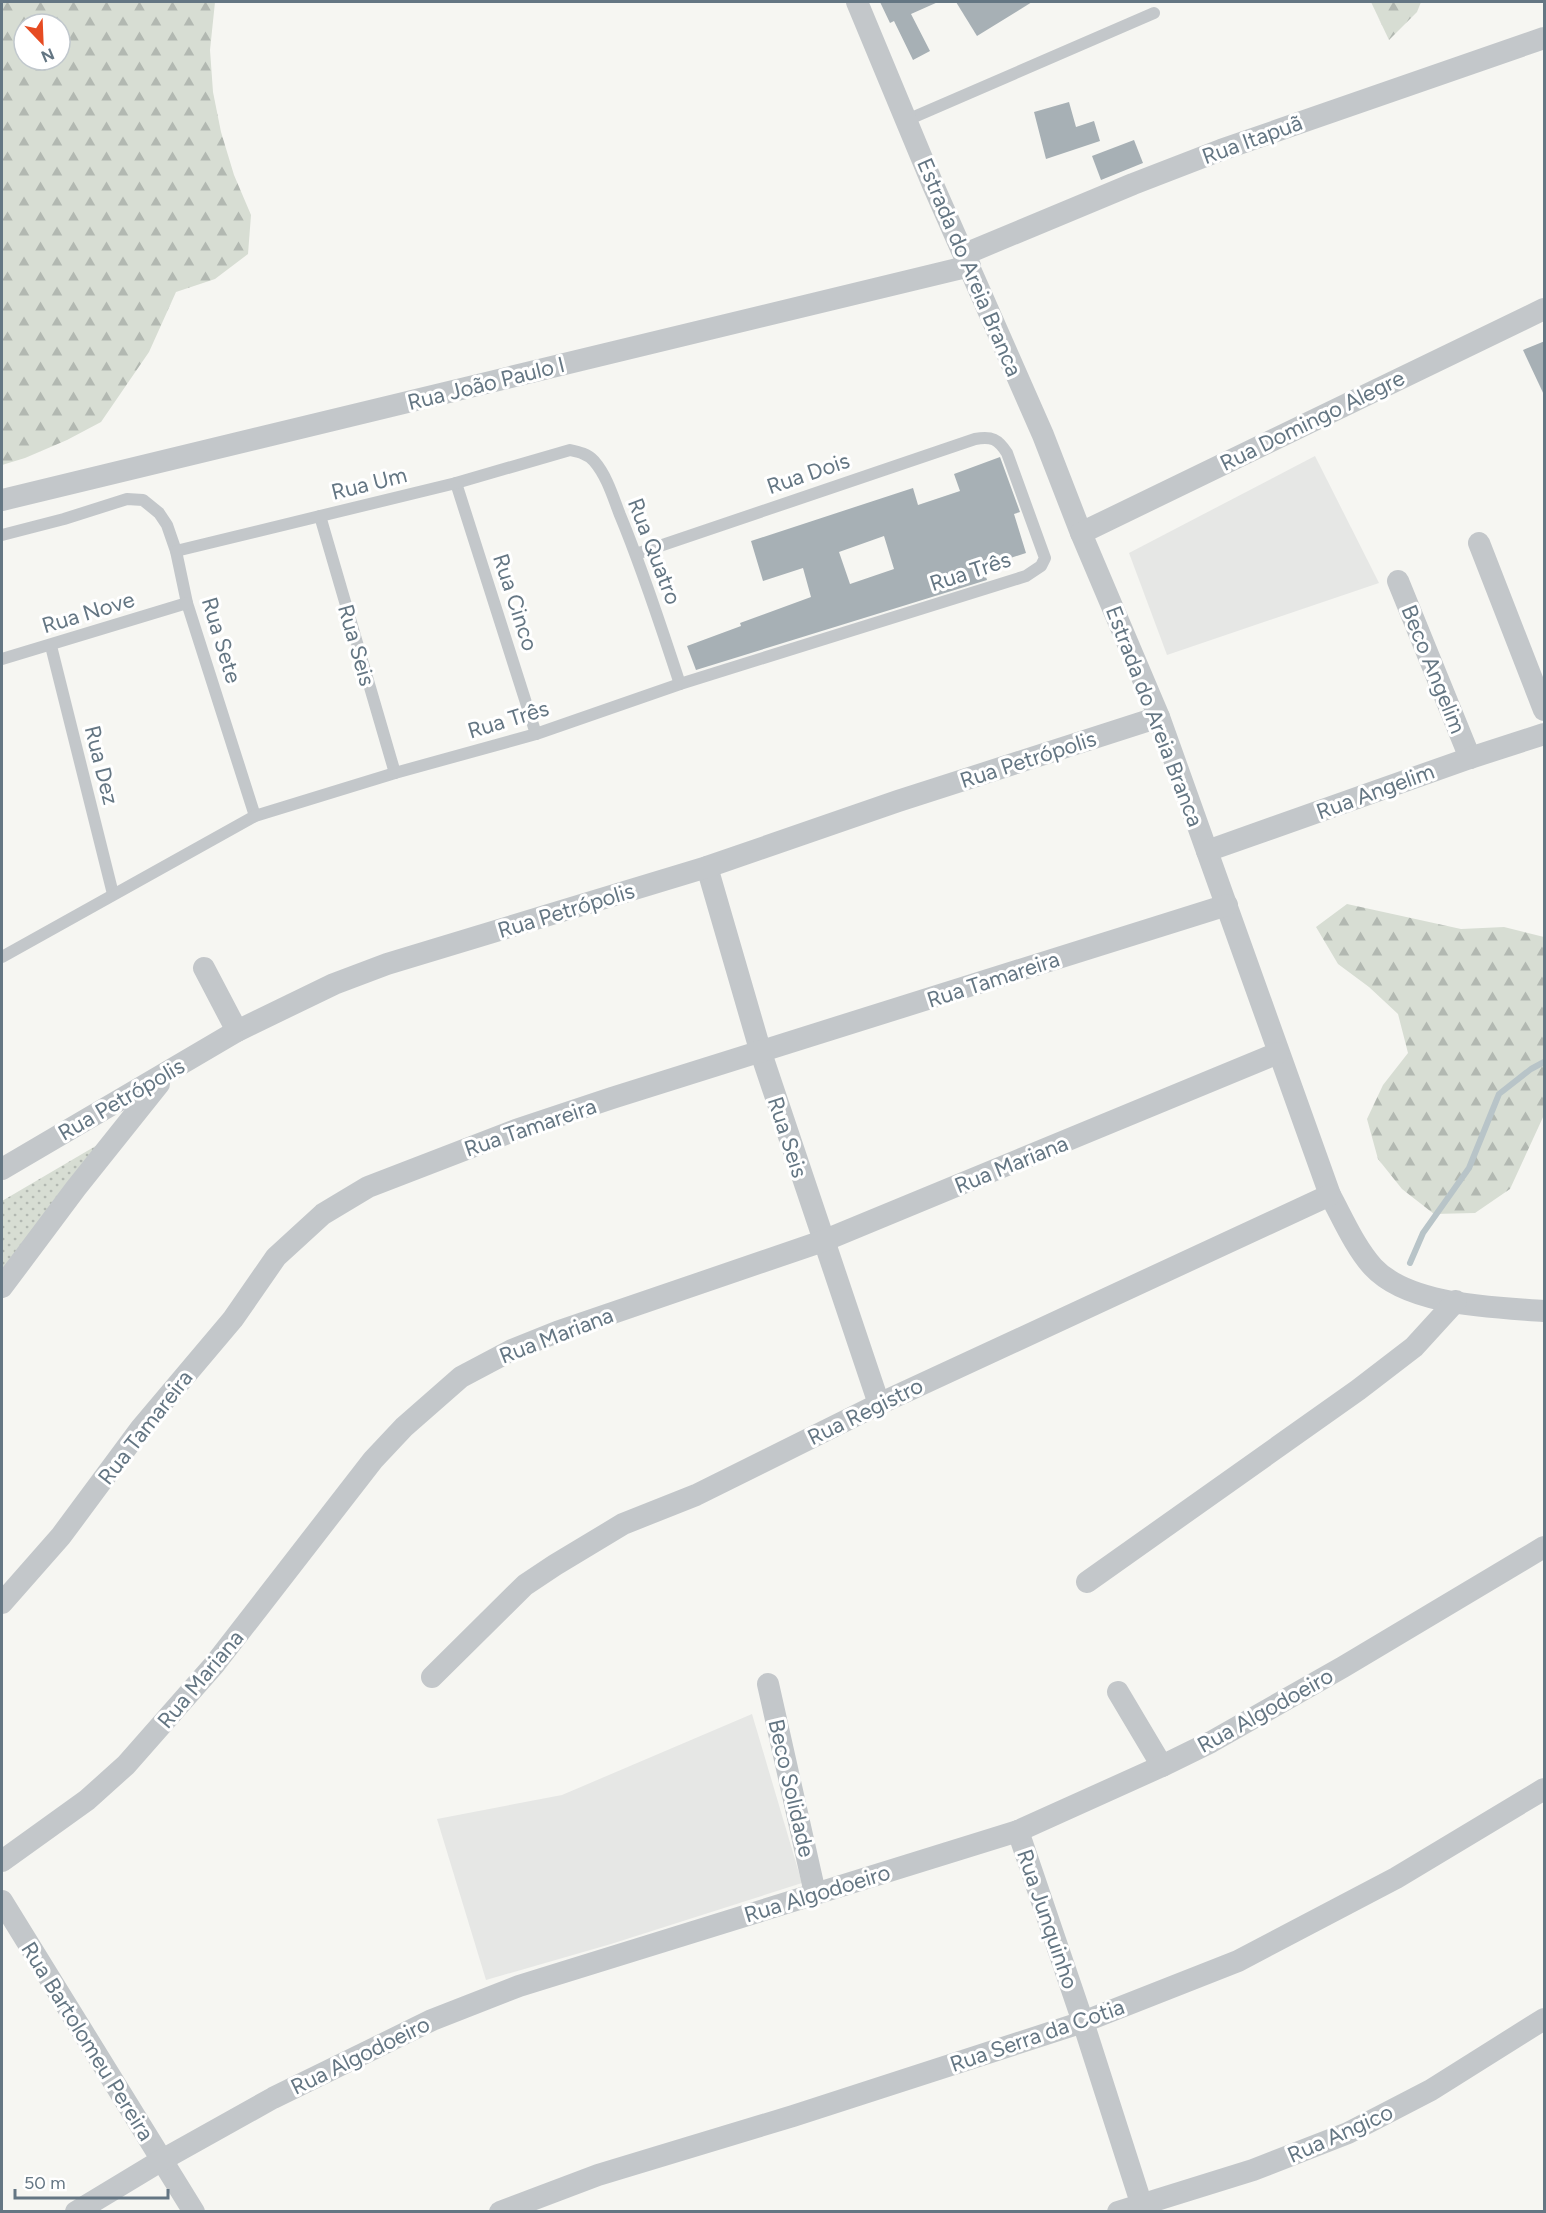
<svg xmlns="http://www.w3.org/2000/svg" width="1546" height="2213" viewBox="0 0 1546 2213" font-family="Figtree,sans-serif">
<defs>
<pattern id="forest-firs" width="22" height="20" patternUnits="userSpaceOnUse" patternTransform="scale(1.5)"><rect width="22" height="20" fill="#d7ddd3"/><path d="M5 1l3.5 6h-7zM16 11l3.5 6h-7z" fill="#b2b8b1"/></pattern>
<pattern id="park-dots" width="8" height="8" patternUnits="userSpaceOnUse" patternTransform="scale(1.5)"><rect width="8" height="8" fill="#d7ddd3"/><path d="M2 2h.1M6 6h.1" fill="none" stroke="#b2b8b1" stroke-width="1.8" stroke-linecap="round"/></pattern>
</defs>
<rect width="100%" height="100%" fill="#f6f6f2"/>
<g fill="#e6e7e5">
<path d="M 1315,456 L 1379,583 L 1167,655 L 1129,553 Z"/>
<path d="M 752,1714 L 802,1883 L 611,1944 L 486,1980 L 437,1819 L 562,1795 Z"/>
</g>
<g fill="url(#forest-firs)" fill-rule="evenodd">
<path d="M 2,2 L 215,2 L 210,50 L 213,92 L 221,132 L 234,175 L 251,215 L 248,254 L 215,279 L 176,292 L 149,352 L 101,422 L 67,440 L 25,458 L 2,465 ZM 24,24 L 60,24 L 60,60 L 24,60 Z"/>
<path d="M 1371,2 L 1421,2 L 1417,12 L 1389,40 Z"/>
<path d="M 1347,904 L 1461,929 L 1504,927 L 1544,937 L 1544,1115 L 1510,1189 L 1475,1213 L 1434,1214 L 1402,1189 L 1378,1159 L 1367,1119 L 1383,1085 L 1408,1053 L 1398,1014 L 1369,987 L 1338,964 L 1316,927 Z"/>
</g>
<path fill="url(#park-dots)" d="M 145,1117 L 2,1290 L 2,1201 Z"/>
<g fill="none" stroke-linecap="round" stroke-linejoin="round">
<path stroke="#b8c4c8" stroke-width="6" d="M 1410,1263 L 1423,1233 L 1469,1168 L 1499,1094 L 1531,1069 L 1544,1062"/>
</g>
<g fill="#a7b0b5" fill-rule="evenodd">
<path d="M 880,2 L 938,2 L 911,14 L 930,51 L 913,60 L 894,21 L 890,23 Z"/>
<path d="M 956,2 L 1032,2 L 977,36 Z"/>
<path d="M 1069,102 L 1076,127 L 1094,121 L 1100,141 L 1046,159 L 1034,112 Z"/>
<path d="M 1134,140 L 1143,163 L 1101,180 L 1092,156 Z"/>
<path d="M 1545,341 L 1545,397 L 1523,350 Z"/>
<path d="M 1000,457 L 1020,512 L 1014,514 L 1026,553 L 983,567 L 987,580 L 696,670 L 687,646 L 741,626 L 740,623 L 811,597 L 803,568 L 763,581 L 751,541 L 913,488 L 918,505 L 960,491 L 954,474 ZM 884,536 L 894,569 L 850,584 L 839,552 Z"/>
</g>
<g fill="none" stroke-linecap="round" stroke-linejoin="round">
<g stroke="#c3c7ca" stroke-width="12">
<path d="M 907,120 L 1154,13"/>
<path d="M 456,483 L 536,734"/>
<path d="M 320,516 L 395,773"/>
<path d="M 2,535 L 64,519 L 127,499 L 143,500 L 159,513 L 167,525 L 176,551 L 187,603 L 255,816"/>
<path d="M 176,551 L 456,483 L 570,450 C 579,452 588,454 594,461 C 607,476 613,497 620,515 C 643,570 661,627 680,684"/>
<path d="M 51,646 L 113,894"/>
<path d="M 2,659 L 187,603"/>
<path d="M 2,957 L 255,816 L 395,773 L 536,734 L 680,684 L 1026,576 L 1041,566 L 1045,558 L 1007,453 C 998,439 992,436 975,439 L 636,554"/>
</g>
<g stroke="#c3c7ca" stroke-width="22">
<path d="M 857,2 L 933,185 L 1043,435 L 1081,533 L 1159,717 L 1330,1195 C 1343,1219 1355,1247 1373,1267 C 1409,1306 1494,1307 1544,1311"/>
<path d="M 965,254 L 1133,184 L 1221,150 L 1544,38"/>
<path d="M 2,500 L 970,266"/>
<path d="M 1081,533 L 1544,309"/>
<path d="M 1479,543 L 1544,710"/>
<path d="M 1398,581 L 1470,758"/>
<path d="M 1207,851 L 1470,758 L 1544,734"/>
<path d="M 707,867 L 761,1053 L 879,1404"/>
<path d="M 204,968 L 237,1031"/>
<path d="M 2,1169 L 237,1031 L 334,984 L 387,964 L 707,867 L 898,801 L 1159,717"/>
<path d="M 2,1287 L 76,1188 L 159,1084"/>
<path d="M 1087,1582 L 1358,1390 L 1414,1347 L 1456,1301"/>
<path d="M 2,1603 L 61,1536 L 141,1428 L 233,1319 L 276,1257 L 323,1214 L 368,1187 L 516,1130 L 612,1098 L 1227,905"/>
<path d="M 432,1677 L 525,1585 L 555,1565 L 623,1524 L 696,1495 L 879,1404 L 1330,1195"/>
<path d="M 768,1684 L 815,1893"/>
<path d="M 1118,1692 L 1162,1766"/>
<path d="M 1018,1831 L 1083,2022 L 1144,2212"/>
<path d="M 2,1861 L 87,1800 L 126,1765 L 214,1665 L 373,1460 L 404,1427 L 461,1377 L 512,1350 L 557,1332 L 823,1241 L 1278,1053"/>
<path d="M 2,1901 L 194,2212"/>
<path d="M 76,2212 L 162,2160 L 273,2098 L 432,2020 L 519,1986 L 1018,1831 L 1162,1766 L 1211,1742 L 1343,1667 L 1544,1547"/>
<path d="M 500,2212 L 598,2175 L 793,2116 L 1083,2022 L 1238,1961 L 1396,1878 L 1544,1789"/>
<path d="M 1118,2212 L 1253,2170 L 1348,2133 L 1431,2090 L 1544,2019"/>
</g>
</g>
<g text-anchor="middle" stroke-width="6" stroke-linejoin="round" paint-order="stroke">
<g font-size="22" fill="#647683" stroke="#fff">
<text transform="translate(1252 139) rotate(-20)" y="8">Rua Itapuã</text>
<text transform="translate(970 267) rotate(67)" y="8">Estrada do Areia Branca</text>
<text transform="translate(486 383) rotate(-14)" y="8">Rua João Paulo I</text>
<text transform="translate(1312 420) rotate(-26)" y="8">Rua Domingo Alegre</text>
<text transform="translate(808 473) rotate(-19)" y="8">Rua Dois</text>
<text transform="translate(369 483) rotate(-14)" y="8">Rua Um</text>
<text transform="translate(655 551) rotate(69)" y="8">Rua Quatro</text>
<text transform="translate(970 571) rotate(-18)" y="8">Rua Três</text>
<text transform="translate(516 602) rotate(72)" y="8">Rua Cinco</text>
<text transform="translate(88 612) rotate(-17)" y="8">Rua Nove</text>
<text transform="translate(222 640) rotate(73)" y="8">Rua Sete</text>
<text transform="translate(357 645) rotate(74)" y="8">Rua Seis</text>
<text transform="translate(1434 669) rotate(68)" y="8">Beco Angelim</text>
<text transform="translate(1155 716) rotate(69)" y="8">Estrada do Areia Branca</text>
<text transform="translate(508 719) rotate(-17)" y="8">Rua Três</text>
<text transform="translate(1028 759) rotate(-18)" y="8">Rua Petrópolis</text>
<text transform="translate(102 765) rotate(76)" y="8">Rua Dez</text>
<text transform="translate(1375 791) rotate(-20)" y="8">Rua Angelim</text>
<text transform="translate(566 910) rotate(-17)" y="8">Rua Petrópolis</text>
<text transform="translate(993 979) rotate(-18)" y="8">Rua Tamareira</text>
<text transform="translate(121 1099) rotate(-30)" y="8">Rua Petrópolis</text>
<text transform="translate(530 1127) rotate(-19)" y="8">Rua Tamareira</text>
<text transform="translate(788 1137) rotate(72)" y="8">Rua Seis</text>
<text transform="translate(1011 1164) rotate(-22)" y="8">Rua Mariana</text>
<text transform="translate(556 1335) rotate(-21)" y="8">Rua Mariana</text>
<text transform="translate(865 1411) rotate(-26)" y="8">Rua Registro</text>
<text transform="translate(145 1427) rotate(-52)" y="8">Rua Tamareira</text>
<text transform="translate(200 1679) rotate(-50)" y="8">Rua Mariana</text>
<text transform="translate(1265 1710) rotate(-29)" y="8">Rua Algodoeiro</text>
<text transform="translate(792 1788) rotate(77)" y="8">Beco Solidade</text>
<text transform="translate(817 1893) rotate(-17)" y="8">Rua Algodoeiro</text>
<text transform="translate(1048 1919) rotate(71)" y="8">Rua Junquinho</text>
<text transform="translate(1037 2035) rotate(-19)" y="8">Rua Serra da Cotia</text>
<text transform="translate(88 2041) rotate(58)" y="8">Rua Bartolomeu Pereira</text>
<text transform="translate(360 2055) rotate(-26)" y="8">Rua Algodoeiro</text>
<text transform="translate(1340 2133) rotate(-24)" y="8">Rua Angico</text>
</g>
</g>
<rect width="1546" height="2213" fill="none" stroke="#647683" stroke-width="6"/>
<g transform="translate(42 42) rotate(157)"><circle r="28" fill="#ffffff" stroke="#c1c8cd" stroke-width="1.5"/>
<path d="M0-4.5L10 22L0 15L-10 22Z" fill="#e64b22"/>
<text y="-9" font-size="16" font-weight="bold" text-anchor="middle" fill="#647683">N</text>
</g>
<path d="M15 2189v9h153v-9" fill="none" stroke="#647683" stroke-width="3"/>
<text x="24" y="2189" font-size="18" fill="#647683" stroke="#ffffff" stroke-width="4.5" paint-order="stroke">50 m</text>
</svg>
